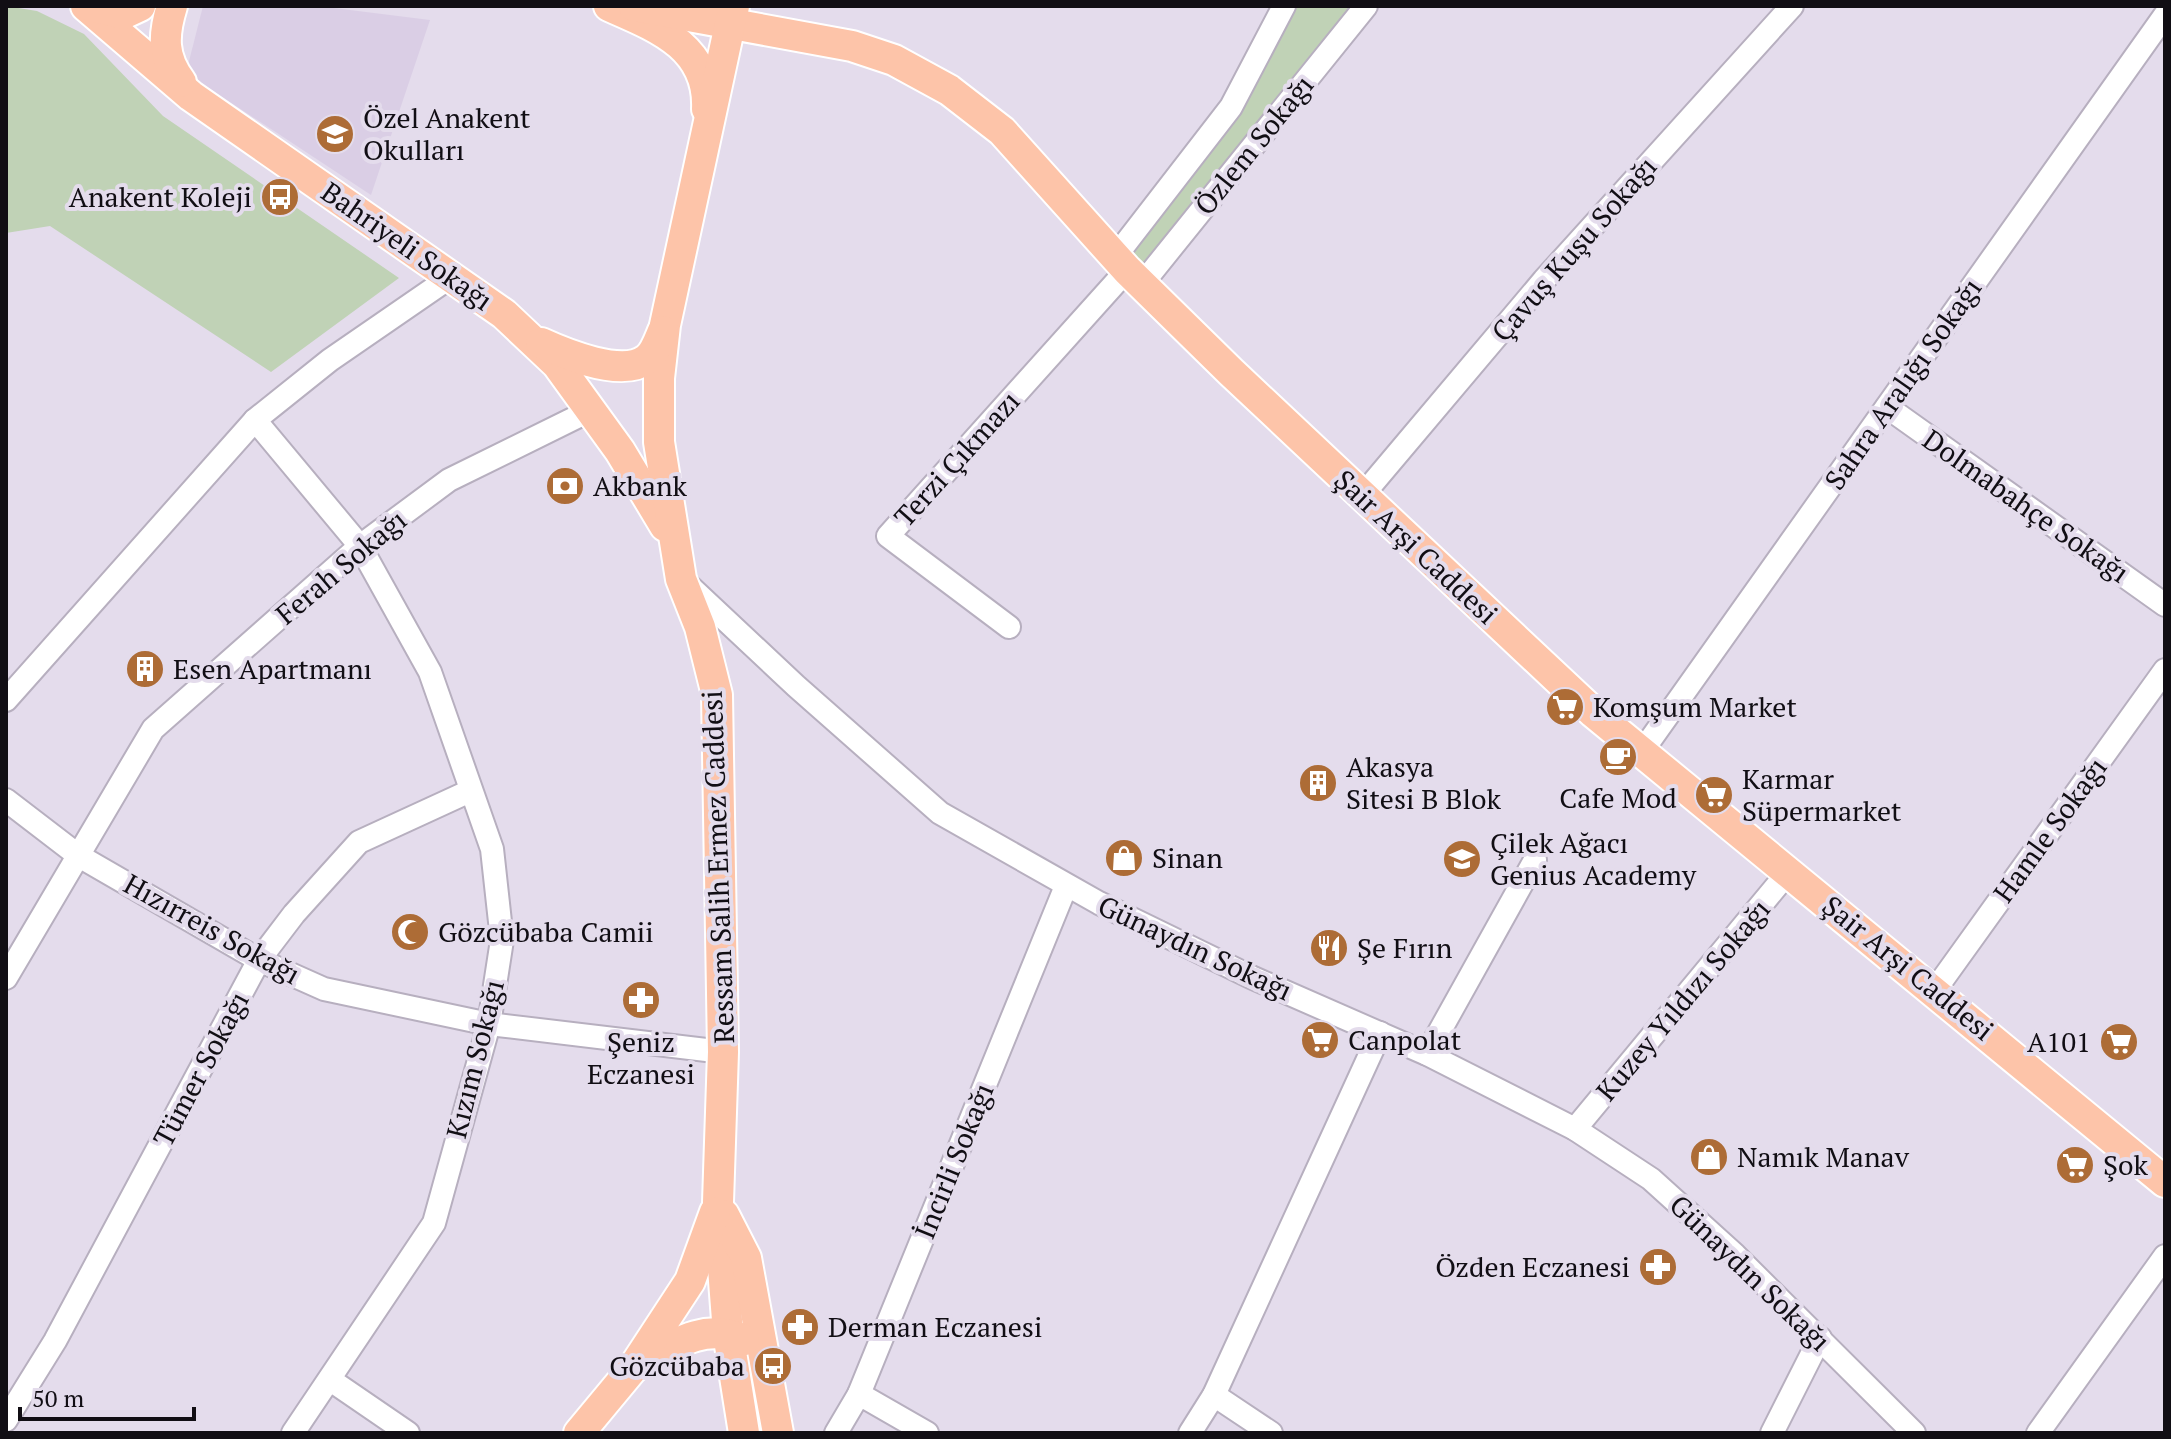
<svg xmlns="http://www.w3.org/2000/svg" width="2171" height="1439" viewBox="0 0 2171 1439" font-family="'PT Serif',serif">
<rect width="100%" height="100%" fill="#e4dcec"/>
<path fill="#dacee5" d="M 203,6 L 318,6 L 430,20 L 371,195 L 186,73 Z"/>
<g fill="#c0d2b6">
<path d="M 6,6 L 37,11 L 84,34 L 163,116 L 399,278 L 271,372 L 50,226 L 6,233 Z"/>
<path d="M 1297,6 L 1362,6 L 1148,267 L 1127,248 L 1236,116 Z"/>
</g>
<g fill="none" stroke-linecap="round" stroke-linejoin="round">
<g stroke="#b7afbf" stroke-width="26">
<g id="minor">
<path d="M 1115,257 L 1231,107 L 1284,6"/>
<path d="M 1142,284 L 1366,6"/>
<path d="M 1887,407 L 2165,605"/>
<path d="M 255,420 L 360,546 L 430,672 L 492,849 L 502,940 L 489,1024 L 434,1223 L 293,1433"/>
<path d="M 1361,497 L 1544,280 L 1792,6"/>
<path d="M 685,582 L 796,686 L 940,813 L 1099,903 L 1251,977 L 1427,1054 L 1575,1129 L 1651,1179 L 1735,1255 L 1914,1433"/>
<path d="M 1009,627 L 888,536 L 1127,270"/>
<path d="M 6,700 L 255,420 L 330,360 L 452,276"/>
<path d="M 1641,753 L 2165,15"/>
<path d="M 6,800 L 79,856 L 259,960 L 324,989 L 489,1024 L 723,1052"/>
<path d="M 6,978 L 153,729 L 360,546 L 449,480 L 591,410"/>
<path d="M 1935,990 L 2165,670"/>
<path d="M 1427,1054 L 1535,860"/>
<path d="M 1575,1129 L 1790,870"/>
<path d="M 332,1381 L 408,1433"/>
<path d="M 859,1394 L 927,1433"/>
<path d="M 1214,1395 L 1271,1433"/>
<path d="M 6,1420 L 55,1341 L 259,960 L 294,914 L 359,842 L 470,791"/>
<path d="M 836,1433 L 859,1394 L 1066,886"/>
<path d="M 1190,1433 L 1214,1395 L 1380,1033"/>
<path d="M 1772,1433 L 1820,1338"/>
<path d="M 2038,1433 L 2165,1256"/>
</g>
</g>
<g stroke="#fff" stroke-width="34">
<g id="major">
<path d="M 86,6 L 191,96 L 504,314 L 557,364 L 620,451 L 665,526"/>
<path d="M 90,6 L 123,14 L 140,6"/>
<path d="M 172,6 C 163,35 162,57 181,82"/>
<path d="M 609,6 C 657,27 710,47 707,109"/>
<path d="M 634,6 L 852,46 L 894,60 L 949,90 L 1002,131 L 1127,270 L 1231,372 L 1594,713 L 2165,1182"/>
<path d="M 734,6 L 665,325 L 659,378 L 659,442 L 681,579 L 700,627 L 717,695 L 723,1052 L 718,1202 L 728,1333 L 744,1433"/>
<path d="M 541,343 C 565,354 623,378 647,359 C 655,353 659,340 663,331"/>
<path d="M 724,1215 L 746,1258 L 778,1433"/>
<path d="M 638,1365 C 672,1346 704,1321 744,1340"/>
<path d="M 579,1433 L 633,1368 L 690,1281 L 715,1212"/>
</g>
</g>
<use href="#minor" stroke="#fff" stroke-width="22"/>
<use href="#major" stroke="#fdc4a9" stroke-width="30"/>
</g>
<defs>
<g id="school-disc" transform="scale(2)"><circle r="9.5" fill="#ad6c36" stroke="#e4dcec"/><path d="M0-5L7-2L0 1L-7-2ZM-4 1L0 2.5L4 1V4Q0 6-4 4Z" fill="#fff"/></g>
<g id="bus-disc" transform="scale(2)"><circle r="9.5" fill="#ad6c36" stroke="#e4dcec"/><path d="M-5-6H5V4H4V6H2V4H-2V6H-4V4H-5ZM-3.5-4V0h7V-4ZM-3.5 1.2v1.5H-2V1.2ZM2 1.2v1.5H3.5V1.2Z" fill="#fff"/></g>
<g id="bank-disc" transform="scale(2)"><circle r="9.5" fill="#ad6c36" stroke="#e4dcec"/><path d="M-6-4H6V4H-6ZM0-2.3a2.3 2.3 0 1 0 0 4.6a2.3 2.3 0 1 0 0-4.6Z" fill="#fff"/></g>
<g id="building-disc" transform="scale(2)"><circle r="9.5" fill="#ad6c36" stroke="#e4dcec"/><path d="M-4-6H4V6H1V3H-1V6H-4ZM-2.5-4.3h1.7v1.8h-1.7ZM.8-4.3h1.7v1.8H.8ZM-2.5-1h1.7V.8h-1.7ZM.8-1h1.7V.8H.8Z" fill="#fff"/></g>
<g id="supermarket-disc" transform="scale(2)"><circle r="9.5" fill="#ad6c36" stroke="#e4dcec"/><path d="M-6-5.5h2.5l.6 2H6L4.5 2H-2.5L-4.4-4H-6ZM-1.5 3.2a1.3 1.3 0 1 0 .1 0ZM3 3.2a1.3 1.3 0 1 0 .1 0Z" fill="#fff"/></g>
<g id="cafe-disc" transform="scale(2)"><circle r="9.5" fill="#ad6c36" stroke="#e4dcec"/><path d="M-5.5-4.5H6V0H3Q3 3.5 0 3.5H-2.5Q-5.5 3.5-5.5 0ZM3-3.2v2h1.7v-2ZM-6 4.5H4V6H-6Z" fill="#fff"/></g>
<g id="shop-disc" transform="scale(2)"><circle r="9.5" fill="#ad6c36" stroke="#e4dcec"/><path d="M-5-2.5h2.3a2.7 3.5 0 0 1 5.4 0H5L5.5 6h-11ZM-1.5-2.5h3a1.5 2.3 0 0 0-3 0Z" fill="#fff"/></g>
<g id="mosque-disc" transform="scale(2)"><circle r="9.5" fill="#ad6c36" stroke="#e4dcec"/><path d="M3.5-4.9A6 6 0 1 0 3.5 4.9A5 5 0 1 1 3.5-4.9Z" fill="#fff"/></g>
<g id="restaurant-disc" transform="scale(2)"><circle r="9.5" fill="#ad6c36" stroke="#e4dcec"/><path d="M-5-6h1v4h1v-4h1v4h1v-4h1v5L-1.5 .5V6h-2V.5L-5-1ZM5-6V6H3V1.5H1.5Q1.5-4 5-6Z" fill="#fff"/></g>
<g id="pharmacy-disc" transform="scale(2)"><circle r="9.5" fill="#ad6c36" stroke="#e4dcec"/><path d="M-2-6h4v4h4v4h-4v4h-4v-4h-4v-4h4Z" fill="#fff"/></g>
</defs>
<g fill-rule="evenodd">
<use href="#school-disc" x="335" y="134"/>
<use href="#bus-disc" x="280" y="197"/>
<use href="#bank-disc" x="565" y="486"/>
<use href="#building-disc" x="145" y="669"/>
<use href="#supermarket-disc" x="1565" y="707"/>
<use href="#cafe-disc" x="1618" y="757"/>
<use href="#building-disc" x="1318" y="783"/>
<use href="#supermarket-disc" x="1714" y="795"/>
<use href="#shop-disc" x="1124" y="858"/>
<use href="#school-disc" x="1462" y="859"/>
<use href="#mosque-disc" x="410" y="932"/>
<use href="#restaurant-disc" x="1329" y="948"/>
<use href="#pharmacy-disc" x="641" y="1000"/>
<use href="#supermarket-disc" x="1320" y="1040"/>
<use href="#supermarket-disc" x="2119" y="1042"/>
<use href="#shop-disc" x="1709" y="1157"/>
<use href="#supermarket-disc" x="2075" y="1165"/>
<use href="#pharmacy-disc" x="1658" y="1267"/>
<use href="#pharmacy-disc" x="800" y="1327"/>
<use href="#bus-disc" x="773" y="1366"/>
</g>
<g text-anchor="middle" stroke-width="8" stroke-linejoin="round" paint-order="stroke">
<g font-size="28" fill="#110e14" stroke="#e4dcec" text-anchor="start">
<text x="363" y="128">Özel Anakent<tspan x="363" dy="32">Okulları</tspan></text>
<text x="252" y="207" text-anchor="end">Anakent Koleji</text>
<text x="593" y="496">Akbank</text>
<text x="173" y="679">Esen Apartmanı</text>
<text x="1593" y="717">Komşum Market</text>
<text x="1346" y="777">Akasya<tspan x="1346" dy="32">Sitesi B Blok</tspan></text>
<text x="1742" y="789">Karmar<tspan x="1742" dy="32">Süpermarket</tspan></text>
<text x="1618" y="808" text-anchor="middle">Cafe Mod</text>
<text x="1490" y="853">Çilek Ağacı<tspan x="1490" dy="32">Genius Academy</tspan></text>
<text x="1152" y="868">Sinan</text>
<text x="438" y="942">Gözcübaba Camii</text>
<text x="1357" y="958">Şe Fırın</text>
<text x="1348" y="1050">Canpolat</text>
<text x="641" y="1052" text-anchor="middle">Şeniz<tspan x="641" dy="32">Eczanesi</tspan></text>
<text x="2091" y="1052" text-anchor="end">A101</text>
<text x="1737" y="1167">Namık Manav</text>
<text x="2103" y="1175">Şok</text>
<text x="1630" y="1277" text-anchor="end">Özden Eczanesi</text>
<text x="828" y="1337">Derman Eczanesi</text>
<text x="745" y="1376" text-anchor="end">Gözcübaba</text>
</g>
<g font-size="28" fill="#110e14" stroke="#e4dcec">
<text transform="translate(1254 145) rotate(-51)" y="10">Özlem Sokağı</text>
<text transform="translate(407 246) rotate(35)" y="10">Bahriyeli Sokağı</text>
<text transform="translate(1574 249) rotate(-49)" y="10">Çavuş Kuşu Sokağı</text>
<text transform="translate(1903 384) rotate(-55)" y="10">Sahra Aralığı Sokağı</text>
<text transform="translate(957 459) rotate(-48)" y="10">Terzi Çıkmazı</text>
<text transform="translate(2026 506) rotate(35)" y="10">Dolmabahçe Sokağı</text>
<text transform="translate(1416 547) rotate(43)" y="10">Şair Arşi Caddesi</text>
<text transform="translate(341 567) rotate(-40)" y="10">Ferah Sokağı</text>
<text transform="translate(2050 830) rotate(-54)" y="10">Hamle Sokağı</text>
<text transform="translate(718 867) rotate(-92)" y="10">Ressam Salih Ermez Caddesi</text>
<text transform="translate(212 929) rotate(29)" y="10">Hızırreis Sokağı</text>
<text transform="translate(1195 948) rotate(25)" y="10">Günaydın Sokağı</text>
<text transform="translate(1908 968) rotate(39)" y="10">Şair Arşi Caddesi</text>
<text transform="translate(1683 1000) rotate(-50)" y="10">Kuzey Yıldızı Sokağı</text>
<text transform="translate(475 1059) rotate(-76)" y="10">Kızım Sokağı</text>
<text transform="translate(201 1069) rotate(-62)" y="10">Tümer Sokağı</text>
<text transform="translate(954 1161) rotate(-68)" y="10">İncirli Sokağı</text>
<text transform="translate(1750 1273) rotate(44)" y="10">Günaydın Sokağı</text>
</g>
</g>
<rect width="2171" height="1439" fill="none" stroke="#110e14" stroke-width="16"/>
<path d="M20 1407v12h174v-12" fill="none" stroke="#110e14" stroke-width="4"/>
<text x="32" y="1407" font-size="24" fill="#110e14" stroke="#e4dcec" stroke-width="6" paint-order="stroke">50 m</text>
</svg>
